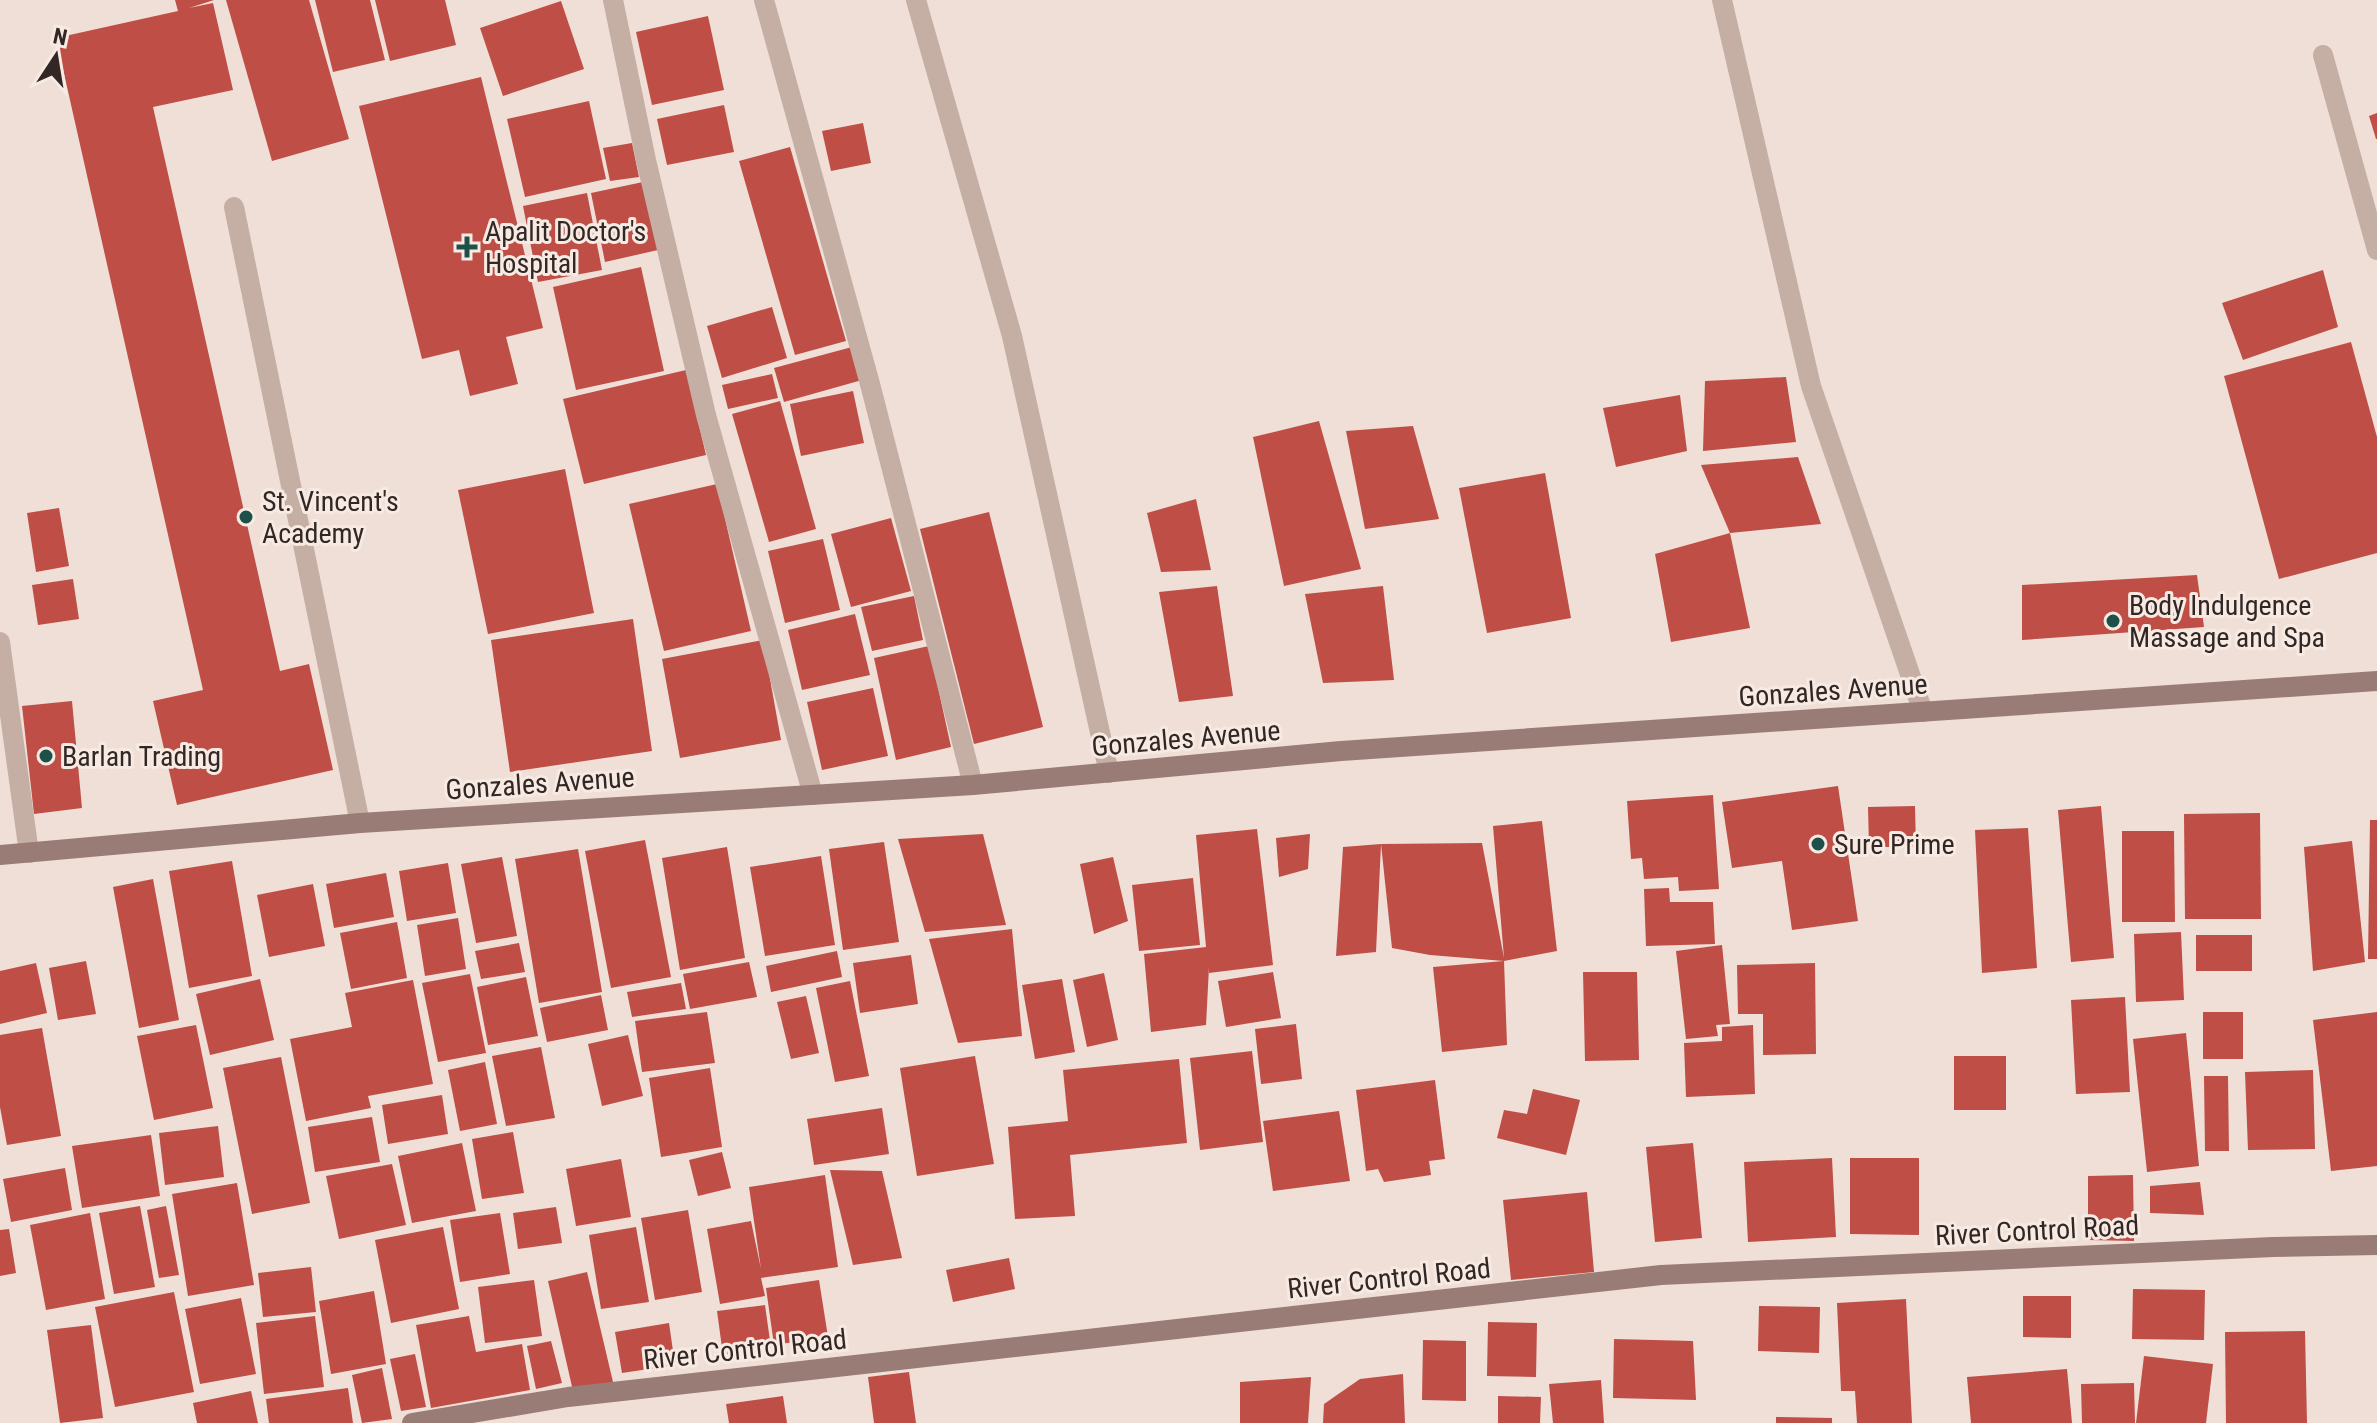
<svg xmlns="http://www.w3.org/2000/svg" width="2377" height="1423" viewBox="0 0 2377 1423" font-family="'Roboto Condensed',sans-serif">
<rect width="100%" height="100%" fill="#efdfd7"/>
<g fill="#be4e46">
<path d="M 175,0 L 214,0 L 189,8 L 213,3 L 233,90 L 153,107 L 280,671 L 309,664 L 333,770 L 177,805 L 153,701 L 203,690 L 56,38 L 178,11 Z"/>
<path d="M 226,0 L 309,0 L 349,139 L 272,161 Z"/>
<path d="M 315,0 L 370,0 L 385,60 L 333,72 Z"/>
<path d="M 375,0 L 445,0 L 456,45 L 390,61 Z"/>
<path d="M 561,1 L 584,69 L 503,96 L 480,28 Z"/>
<path d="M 708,16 L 724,90 L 652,105 L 636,32 Z"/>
<path d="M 481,77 L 543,328 L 506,337 L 518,384 L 470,396 L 459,350 L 422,359 L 359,106 Z"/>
<path d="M 589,101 L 606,179 L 525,197 L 507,119 Z"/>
<path d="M 724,105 L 734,152 L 667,165 L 657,119 Z"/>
<path d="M 2377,113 L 2377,139 L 2376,139 L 2369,116 Z"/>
<path d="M 863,123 L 871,163 L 831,171 L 822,131 Z"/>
<path d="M 632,143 L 639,177 L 610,181 L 603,148 Z"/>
<path d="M 790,147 L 846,341 L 795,355 L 739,161 Z"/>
<path d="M 643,182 L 658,250 L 605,262 L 591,193 Z"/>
<path d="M 587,193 L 602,270 L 538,282 L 523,206 Z"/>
<path d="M 641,267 L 664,371 L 576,390 L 553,287 Z"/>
<path d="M 2323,270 L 2338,327 L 2243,360 L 2222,303 Z"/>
<path d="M 772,307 L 787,358 L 722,378 L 707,326 Z"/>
<path d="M 2351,342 L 2377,437 L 2377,553 L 2279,579 L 2224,376 Z"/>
<path d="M 852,347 L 862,380 L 784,402 L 774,368 Z"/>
<path d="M 686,370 L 706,455 L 584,484 L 563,399 Z"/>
<path d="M 772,374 L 778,398 L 728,409 L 722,385 Z"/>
<path d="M 1786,377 L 1796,442 L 1703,451 L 1705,381 Z"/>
<path d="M 853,391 L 864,443 L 801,456 L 790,404 Z"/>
<path d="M 1680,395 L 1687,451 L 1616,467 L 1603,408 Z"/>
<path d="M 780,401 L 816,529 L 769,542 L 732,414 Z"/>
<path d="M 1319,421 L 1361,569 L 1284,586 L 1253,437 Z"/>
<path d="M 1413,426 L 1439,519 L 1365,529 L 1346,431 Z"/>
<path d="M 1798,457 L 1821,524 L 1730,533 L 1701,465 Z"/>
<path d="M 565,469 L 594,613 L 488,634 L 458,490 Z"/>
<path d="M 1545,473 L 1571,618 L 1487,633 L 1459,488 Z"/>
<path d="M 717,484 L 751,631 L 664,651 L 629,504 Z"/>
<path d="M 1196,499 L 1211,570 L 1161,572 L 1147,513 Z"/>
<path d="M 59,508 L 69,566 L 36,572 L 27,513 Z"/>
<path d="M 989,512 L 1043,727 L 974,744 L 920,529 Z"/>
<path d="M 891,518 L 911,591 L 851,607 L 831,534 Z"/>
<path d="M 1730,533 L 1750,628 L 1671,642 L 1655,554 Z"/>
<path d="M 823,539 L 840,610 L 785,623 L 768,551 Z"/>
<path d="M 2197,575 L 2204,627 L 2022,640 L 2022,585 Z"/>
<path d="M 73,579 L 79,619 L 38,625 L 32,585 Z"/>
<path d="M 1217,586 L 1233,696 L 1179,702 L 1159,592 Z"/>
<path d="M 1383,586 L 1394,680 L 1323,683 L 1305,594 Z"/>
<path d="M 914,596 L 923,640 L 872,651 L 861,607 Z"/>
<path d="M 855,614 L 870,675 L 802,690 L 788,630 Z"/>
<path d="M 633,619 L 652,751 L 510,772 L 491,640 Z"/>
<path d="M 763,640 L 781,740 L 680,758 L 662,659 Z"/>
<path d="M 929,646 L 951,747 L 896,760 L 874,658 Z"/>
<path d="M 873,688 L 888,756 L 822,770 L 807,702 Z"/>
<path d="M 72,701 L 82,808 L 34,814 L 22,706 Z"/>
<path d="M 1838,786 L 1858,921 L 1792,930 L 1782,861 L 1732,868 L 1722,802 Z"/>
<path d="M 1713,795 L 1719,889 L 1679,891 L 1678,877 L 1644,879 L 1642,858 L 1631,859 L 1627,801 Z"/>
<path d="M 1915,806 L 1916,847 L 1869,847 L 1868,807 Z"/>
<path d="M 2101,806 L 2114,958 L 2071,962 L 2058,810 Z"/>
<path d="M 2260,813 L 2261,919 L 2185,919 L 2184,814 Z"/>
<path d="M 2370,820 L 2377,820 L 2377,959 L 2368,959 Z"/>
<path d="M 1542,821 L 1557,951 L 1504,961 L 1507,1045 L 1442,1052 L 1433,967 L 1504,961 L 1430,955 L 1392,948 L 1381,844 L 1482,843 L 1504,958 L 1493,826 Z"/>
<path d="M 2028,828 L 2037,968 L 1982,973 L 1975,830 Z"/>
<path d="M 1257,829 L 1273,965 L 1209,973 L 1209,967 L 1206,1025 L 1151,1032 L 1144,954 L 1206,947 L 1196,835 Z"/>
<path d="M 2122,831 L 2174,831 L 2175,922 L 2122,922 Z"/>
<path d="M 983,834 L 1006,925 L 925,932 L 898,839 Z"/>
<path d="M 1310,834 L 1308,869 L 1279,877 L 1276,838 Z"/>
<path d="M 645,840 L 671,977 L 611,988 L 585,851 Z"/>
<path d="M 2352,841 L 2365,962 L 2313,971 L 2304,847 Z"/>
<path d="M 884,842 L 899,942 L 843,950 L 829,849 Z"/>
<path d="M 1381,844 L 1376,952 L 1336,956 L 1343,847 Z"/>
<path d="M 727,847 L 745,958 L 680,970 L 662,858 Z"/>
<path d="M 578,849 L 602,992 L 539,1003 L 515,859 Z"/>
<path d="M 821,856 L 835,945 L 765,956 L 750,867 Z"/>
<path d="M 502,857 L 517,936 L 476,943 L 461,864 Z"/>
<path d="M 1113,857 L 1128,921 L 1094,934 L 1080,864 Z"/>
<path d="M 232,861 L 252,976 L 189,988 L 169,871 Z"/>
<path d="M 448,863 L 456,913 L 407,921 L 399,871 Z"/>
<path d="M 386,873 L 394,917 L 334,928 L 326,884 Z"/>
<path d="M 1193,878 L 1200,945 L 1139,951 L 1132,885 Z"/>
<path d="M 153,879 L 179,1020 L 139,1028 L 113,887 Z"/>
<path d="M 313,884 L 325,946 L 269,957 L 257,895 Z"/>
<path d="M 1669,888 L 1670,902 L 1713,902 L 1715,944 L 1646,946 L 1644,889 Z"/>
<path d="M 458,918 L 466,969 L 425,976 L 417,925 Z"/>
<path d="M 397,922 L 407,978 L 351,989 L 340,933 Z"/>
<path d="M 1012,929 L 1022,1036 L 958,1043 L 929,939 Z"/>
<path d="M 2181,932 L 2184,1000 L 2136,1002 L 2134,934 Z"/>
<rect x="2196" y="935" width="56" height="36"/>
<path d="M 519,943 L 525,972 L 481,979 L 475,951 Z"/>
<path d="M 1722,945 L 1730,1024 L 1716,1025 L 1718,1036 L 1686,1039 L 1676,951 Z"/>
<path d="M 837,951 L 842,977 L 771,992 L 766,966 Z"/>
<path d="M 911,955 L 918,1004 L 860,1013 L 853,963 Z"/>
<path d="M 86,961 L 96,1014 L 58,1020 L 49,968 Z"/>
<path d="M 749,962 L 757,997 L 690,1009 L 683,974 Z"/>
<path d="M 36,963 L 47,1013 L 0,1024 L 0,971 Z"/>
<path d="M 1815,963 L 1816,1054 L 1763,1055 L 1763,1014 L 1738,1014 L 1737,965 Z"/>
<path d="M 1273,972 L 1281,1018 L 1226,1027 L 1218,981 Z"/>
<path d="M 1583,972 L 1637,972 L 1639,1060 L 1585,1061 Z"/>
<path d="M 1104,973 L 1118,1040 L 1087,1047 L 1073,980 Z"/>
<path d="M 470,974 L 486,1053 L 438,1062 L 422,983 Z"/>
<path d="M 526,977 L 538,1036 L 488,1045 L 477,987 Z"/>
<path d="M 260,979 L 274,1040 L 210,1055 L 196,994 Z"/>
<path d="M 1062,979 L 1075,1052 L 1035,1059 L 1022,985 Z"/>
<path d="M 413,980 L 433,1084 L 368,1096 L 371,1108 L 306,1121 L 290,1039 L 352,1027 L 345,993 Z"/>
<path d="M 850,981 L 869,1076 L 835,1082 L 816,988 Z"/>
<path d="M 681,983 L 686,1009 L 632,1017 L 627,992 Z"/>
<path d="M 601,995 L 608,1030 L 547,1042 L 540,1008 Z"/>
<path d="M 806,996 L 819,1053 L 791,1059 L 777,1002 Z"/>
<path d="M 2125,997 L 2130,1092 L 2076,1094 L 2071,1000 Z"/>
<path d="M 707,1012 L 715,1063 L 642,1072 L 635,1021 Z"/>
<rect x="2203" y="1012" width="40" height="47"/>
<path d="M 2377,1012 L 2377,1166 L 2331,1171 L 2313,1020 Z"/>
<path d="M 1296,1024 L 1302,1079 L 1261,1084 L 1255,1029 Z"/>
<path d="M 196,1025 L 213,1108 L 154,1120 L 137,1036 Z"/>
<path d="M 1753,1025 L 1755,1094 L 1686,1097 L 1684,1043 L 1722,1041 L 1722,1027 Z"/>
<path d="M 42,1028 L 61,1136 L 7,1145 L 0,1107 L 0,1035 Z"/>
<path d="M 2186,1033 L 2199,1166 L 2147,1172 L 2133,1039 Z"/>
<path d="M 628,1035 L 643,1096 L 602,1106 L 588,1044 Z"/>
<path d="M 541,1047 L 555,1118 L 506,1126 L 492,1056 Z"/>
<path d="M 1252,1051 L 1263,1142 L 1200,1150 L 1190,1058 Z"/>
<path d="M 975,1056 L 994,1164 L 917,1176 L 900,1068 Z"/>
<rect x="1954" y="1056" width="52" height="54"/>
<path d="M 281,1057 L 310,1203 L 252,1214 L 223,1068 Z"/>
<path d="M 1179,1059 L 1187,1143 L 1070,1155 L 1075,1216 L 1015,1219 L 1008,1127 L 1068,1121 L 1063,1070 Z"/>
<path d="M 485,1062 L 497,1124 L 460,1131 L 448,1070 Z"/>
<path d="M 710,1068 L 722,1147 L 661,1157 L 649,1078 Z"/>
<path d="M 2313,1070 L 2315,1149 L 2248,1150 L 2245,1072 Z"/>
<path d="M 2204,1076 L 2228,1076 L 2229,1151 L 2205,1151 Z"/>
<path d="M 1435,1080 L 1445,1159 L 1429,1161 L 1431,1175 L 1384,1182 L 1378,1169 L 1366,1171 L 1356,1090 Z"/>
<path d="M 1533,1089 L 1580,1100 L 1566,1155 L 1497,1138 L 1504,1110 L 1527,1114 Z"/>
<path d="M 442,1095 L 448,1134 L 388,1144 L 382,1105 Z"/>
<path d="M 882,1108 L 889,1154 L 814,1165 L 807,1119 Z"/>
<path d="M 1339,1111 L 1350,1181 L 1273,1191 L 1263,1121 Z"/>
<path d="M 372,1117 L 380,1162 L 315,1172 L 308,1127 Z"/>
<path d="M 218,1126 L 224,1177 L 165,1185 L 159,1133 Z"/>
<path d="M 513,1132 L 524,1193 L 482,1199 L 472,1139 Z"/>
<path d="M 151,1135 L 160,1196 L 82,1208 L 72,1146 Z"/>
<path d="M 462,1143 L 476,1211 L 412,1223 L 398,1156 Z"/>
<path d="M 1693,1143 L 1702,1238 L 1655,1242 L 1646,1147 Z"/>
<path d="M 722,1152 L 731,1188 L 698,1196 L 689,1160 Z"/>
<path d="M 1832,1158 L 1836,1237 L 1748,1242 L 1744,1162 Z"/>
<path d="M 1850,1158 L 1919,1158 L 1919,1235 L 1850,1234 Z"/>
<path d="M 621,1159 L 631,1217 L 576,1226 L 566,1169 Z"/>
<path d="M 392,1164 L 406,1225 L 339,1239 L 326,1176 Z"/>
<path d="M 65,1168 L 72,1210 L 11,1222 L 3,1179 Z"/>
<path d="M 830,1170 L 882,1171 L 902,1258 L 853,1265 Z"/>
<path d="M 825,1175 L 838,1267 L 761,1278 L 765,1296 L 720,1304 L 707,1229 L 751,1221 L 761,1269 L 749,1187 Z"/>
<path d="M 2133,1175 L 2134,1241 L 2088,1240 L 2088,1176 Z"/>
<path d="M 2200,1182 L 2204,1215 L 2150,1213 L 2150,1186 Z"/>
<path d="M 237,1183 L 254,1285 L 188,1296 L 172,1194 Z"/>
<path d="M 1587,1192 L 1594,1272 L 1511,1280 L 1503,1200 Z"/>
<path d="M 140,1206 L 155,1287 L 114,1294 L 99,1213 Z"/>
<path d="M 166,1206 L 179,1275 L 159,1278 L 147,1210 Z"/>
<path d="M 556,1207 L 562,1243 L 518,1249 L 513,1213 Z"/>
<path d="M 688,1210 L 702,1292 L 655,1300 L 641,1218 Z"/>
<path d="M 90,1213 L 105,1299 L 46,1310 L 30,1225 Z"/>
<path d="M 500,1213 L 510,1274 L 460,1282 L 450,1220 Z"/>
<path d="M 443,1227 L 459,1309 L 391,1323 L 375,1240 Z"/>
<path d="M 636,1227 L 649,1302 L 601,1309 L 589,1235 Z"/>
<path d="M 9,1229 L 16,1273 L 0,1276 L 0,1230 Z"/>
<path d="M 1009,1258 L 1015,1289 L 953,1302 L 946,1270 Z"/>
<path d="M 311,1267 L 316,1312 L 263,1317 L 258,1273 Z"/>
<path d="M 587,1272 L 613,1382 L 573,1391 L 548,1281 Z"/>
<path d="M 534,1280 L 542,1336 L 485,1343 L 478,1287 Z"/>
<path d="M 819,1280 L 828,1337 L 774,1345 L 766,1288 Z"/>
<path d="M 2133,1289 L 2205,1290 L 2204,1340 L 2132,1339 Z"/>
<path d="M 374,1291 L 386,1364 L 331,1374 L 319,1301 Z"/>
<path d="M 174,1292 L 194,1392 L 115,1407 L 95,1307 Z"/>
<path d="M 2023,1296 L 2071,1296 L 2071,1338 L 2023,1337 Z"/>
<path d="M 241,1298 L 256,1374 L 200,1384 L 185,1309 Z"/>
<path d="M 1906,1299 L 1912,1423 L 1857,1423 L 1855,1391 L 1841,1391 L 1837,1303 Z"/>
<path d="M 765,1305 L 771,1348 L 723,1355 L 717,1311 Z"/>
<path d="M 1759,1306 L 1820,1307 L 1819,1353 L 1758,1351 Z"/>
<path d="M 315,1316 L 324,1387 L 264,1394 L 256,1323 Z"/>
<path d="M 469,1316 L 476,1352 L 522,1344 L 530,1390 L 431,1408 L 416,1325 Z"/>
<path d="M 1488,1322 L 1537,1323 L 1536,1377 L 1487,1376 Z"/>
<path d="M 669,1323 L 675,1365 L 622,1373 L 615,1332 Z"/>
<path d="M 91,1325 L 103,1418 L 60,1423 L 47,1330 Z"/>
<path d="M 2305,1331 L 2307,1423 L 2226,1423 L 2225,1332 Z"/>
<path d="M 1614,1339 L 1693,1341 L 1696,1400 L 1613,1398 Z"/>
<path d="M 1423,1340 L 1466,1341 L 1466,1401 L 1422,1400 Z"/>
<path d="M 551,1341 L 562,1383 L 536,1389 L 527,1346 Z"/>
<path d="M 415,1354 L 426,1407 L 401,1411 L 390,1359 Z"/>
<path d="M 2144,1356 L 2213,1364 L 2206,1423 L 2136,1423 Z"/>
<path d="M 382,1368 L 392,1419 L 362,1423 L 352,1375 Z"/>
<path d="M 2067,1369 L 2072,1423 L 1971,1423 L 1967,1377 Z"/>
<path d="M 909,1372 L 916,1423 L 874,1423 L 868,1377 Z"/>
<path d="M 1403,1374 L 1405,1423 L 1323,1423 L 1324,1404 L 1360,1379 Z"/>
<path d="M 1311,1377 L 1308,1423 L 1240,1423 L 1240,1382 Z"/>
<path d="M 1601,1380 L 1604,1423 L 1553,1423 L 1549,1384 Z"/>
<path d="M 2134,1383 L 2135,1423 L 2082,1423 L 2081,1384 Z"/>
<path d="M 348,1388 L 353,1423 L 269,1423 L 266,1399 Z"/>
<path d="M 251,1391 L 258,1423 L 197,1423 L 193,1403 Z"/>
<path d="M 783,1396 L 787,1423 L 729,1423 L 726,1404 Z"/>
<path d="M 1498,1396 L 1541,1397 L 1540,1423 L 1498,1423 Z"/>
<path d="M 1776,1417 L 1832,1418 L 1832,1423 L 1776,1423 Z"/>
</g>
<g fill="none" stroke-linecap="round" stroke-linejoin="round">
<g stroke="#c5aea4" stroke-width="20">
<path d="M 2323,55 L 2377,250"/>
<path d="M 234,207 L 360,823"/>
</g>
<g stroke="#c5aea4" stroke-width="20">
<path d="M 613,0 L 646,160 L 706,415 L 813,795"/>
<path d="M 764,0 L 870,384 L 973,785"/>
<path d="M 916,0 L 1012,336 L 1109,773"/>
<path d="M 1722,0 L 1811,386 L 1923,712"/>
<path d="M 0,642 L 29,853"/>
</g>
<g stroke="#997c76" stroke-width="20">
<path d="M 0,855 L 360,823 L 973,785 L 1341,751 L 2377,681"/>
<path d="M 412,1423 L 568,1397 L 1661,1275 L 2273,1247 L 2377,1245"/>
</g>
</g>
<g fill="#1e504a" stroke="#f7eae3" stroke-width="3">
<path d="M463 235h8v8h8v8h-8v8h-8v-8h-8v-8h8z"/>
<circle cx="246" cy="517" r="8"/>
<circle cx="2113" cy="621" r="8"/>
<circle cx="46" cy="756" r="8"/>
<circle cx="1818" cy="844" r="8"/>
</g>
<g text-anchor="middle" stroke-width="6" stroke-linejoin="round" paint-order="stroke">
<g font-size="28" fill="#322725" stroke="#f7eae3" text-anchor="start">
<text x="485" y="241">Apalit Doctor's<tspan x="485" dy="32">Hospital</tspan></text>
<text x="262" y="511">St. Vincent's<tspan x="262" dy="32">Academy</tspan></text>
<text x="2129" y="615">Body Indulgence<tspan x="2129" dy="32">Massage and Spa</tspan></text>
<text x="62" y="766">Barlan Trading</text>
<text x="1834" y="854">Sure Prime</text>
</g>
<g font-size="28" fill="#322725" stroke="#f7eae3">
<text transform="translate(1833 690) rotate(-4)" y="10">Gonzales Avenue</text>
<text transform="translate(1186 738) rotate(-5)" y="10">Gonzales Avenue</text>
<text transform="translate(540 783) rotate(-4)" y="10">Gonzales Avenue</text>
<text transform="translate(2037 1230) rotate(-3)" y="10">River Control Road</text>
<text transform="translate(1389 1278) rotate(-6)" y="10">River Control Road</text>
<text transform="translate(745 1349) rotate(-6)" y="10">River Control Road</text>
</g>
</g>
<g transform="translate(56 56) rotate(12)" stroke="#f7eae3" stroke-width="6" paint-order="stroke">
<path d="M0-6L14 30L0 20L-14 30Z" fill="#322725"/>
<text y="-12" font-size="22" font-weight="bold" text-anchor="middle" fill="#322725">N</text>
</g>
</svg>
